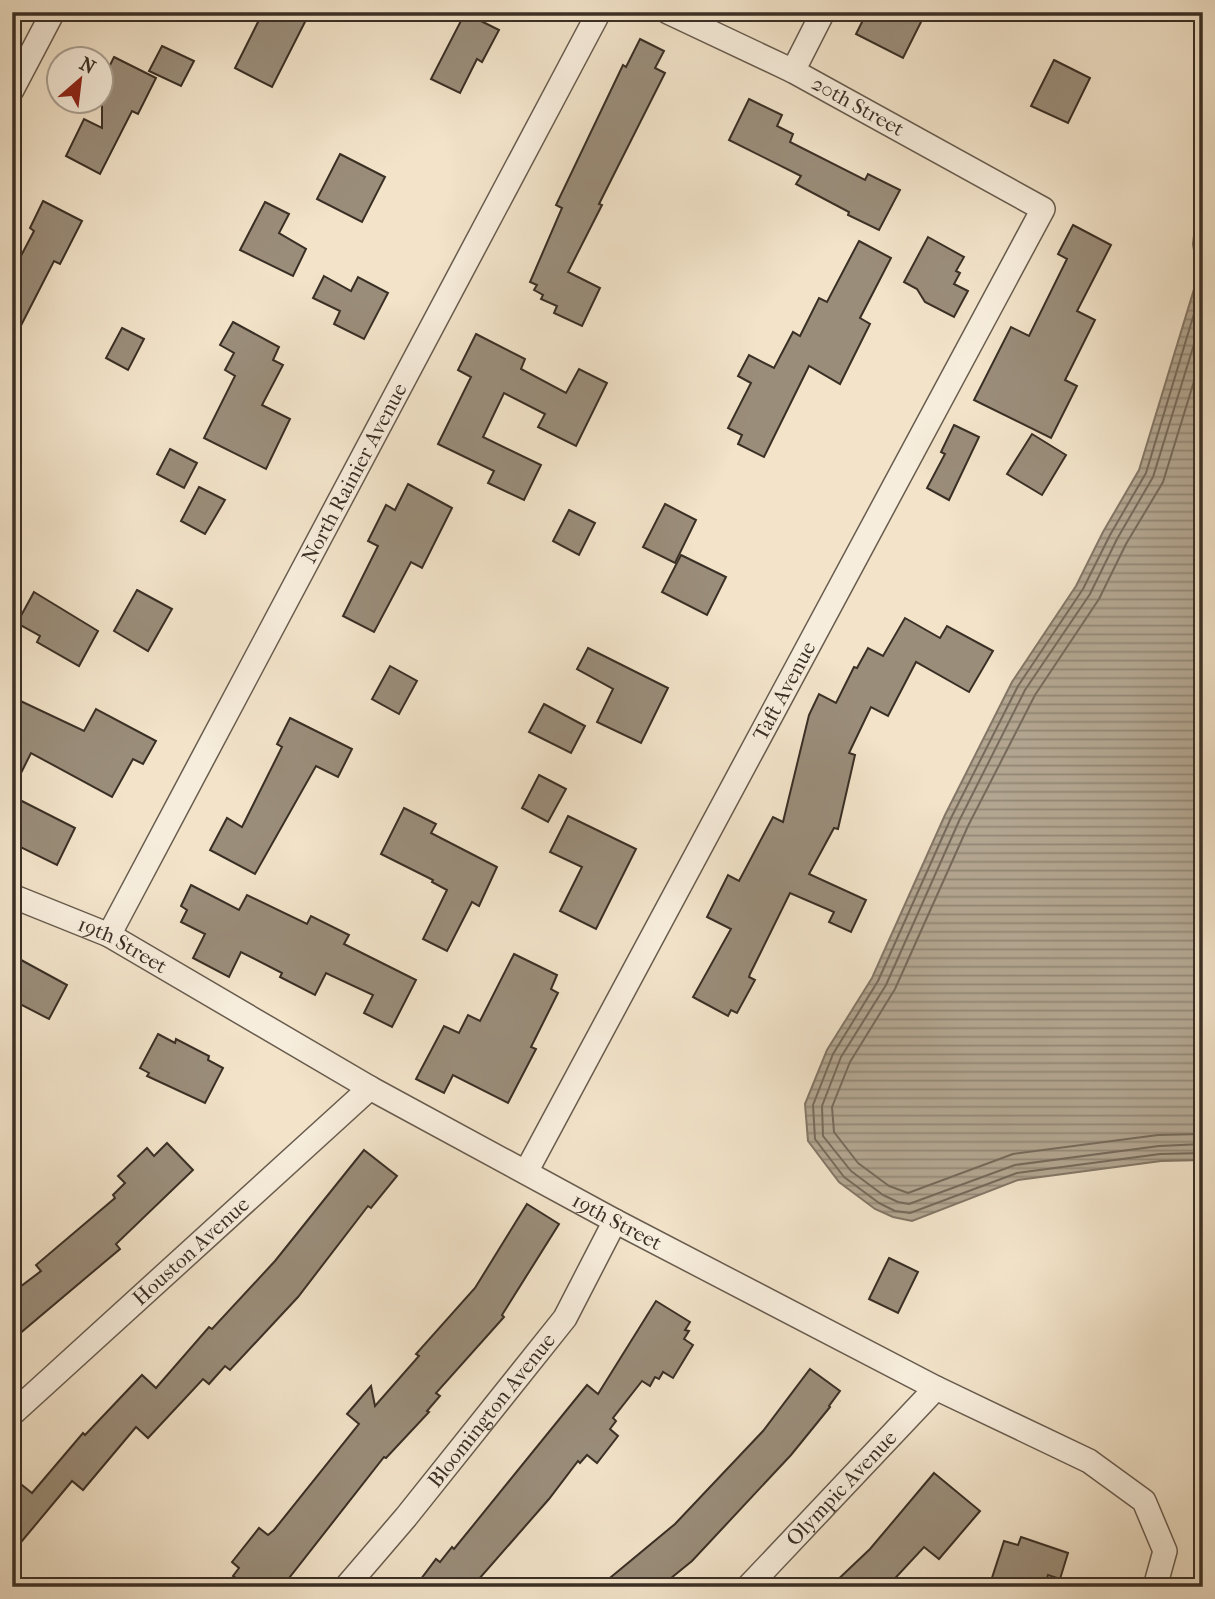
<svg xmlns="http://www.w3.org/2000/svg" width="1215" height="1599" viewBox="0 0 1215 1599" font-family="'IM FELL French Canon',serif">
<defs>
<pattern id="water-rules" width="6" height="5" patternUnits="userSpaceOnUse" patternTransform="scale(1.75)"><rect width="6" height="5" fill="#b3a691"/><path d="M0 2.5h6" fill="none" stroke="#938876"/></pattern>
</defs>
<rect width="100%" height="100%" fill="#f2e3c9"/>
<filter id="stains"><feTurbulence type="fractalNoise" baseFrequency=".00286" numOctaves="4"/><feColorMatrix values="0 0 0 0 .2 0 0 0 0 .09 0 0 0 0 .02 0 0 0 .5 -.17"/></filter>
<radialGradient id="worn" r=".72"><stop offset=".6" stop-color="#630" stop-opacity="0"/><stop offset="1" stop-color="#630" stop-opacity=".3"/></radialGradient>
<path fill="url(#water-rules)" stroke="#837666" stroke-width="2" d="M 1203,159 L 1203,1160 L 1161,1161 L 1018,1180 L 912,1221 L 893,1217 L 875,1209 L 839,1182 L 808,1141 L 805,1104 L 827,1050 L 872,978 L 945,815 L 1012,682 L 1076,586 L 1103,532 L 1139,470 L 1198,276 L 1193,244 Z"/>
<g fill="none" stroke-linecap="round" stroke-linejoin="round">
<g stroke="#766a5b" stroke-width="2">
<path d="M 1203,284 L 1146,473 L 1110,535 L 1083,589 L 1018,686 L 951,818 L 878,981 L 833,1054 L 813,1105 L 815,1139 L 844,1177 L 879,1203 L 895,1211 L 910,1213 L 1017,1173 L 1160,1154 L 1203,1153"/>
<path d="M 1203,315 L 1153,477 L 1117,539 L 1090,594 L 1025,690 L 959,821 L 886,985 L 841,1057 L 822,1106 L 823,1136 L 851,1171 L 883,1195 L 898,1202 L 909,1204 L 1015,1165 L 1159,1146 L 1203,1144"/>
<path d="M 1203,352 L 1163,482 L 1126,544 L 1099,599 L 1035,695 L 968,826 L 895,989 L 850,1062 L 832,1107 L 834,1132 L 858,1163 L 889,1186 L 908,1193 L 1013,1154 L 1158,1135 L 1203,1134"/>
</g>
</g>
<g fill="#9a8d7a" stroke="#3a2f25" stroke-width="2">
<path d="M 263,12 L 310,12 L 272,87 L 235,68 Z"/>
<path d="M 867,12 L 926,12 L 903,58 L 856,34 Z"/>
<path d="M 465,13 L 499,30 L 482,62 L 477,59 L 460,93 L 431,79 Z"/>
<path d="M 640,39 L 664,51 L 655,68 L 665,73 L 599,204 L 602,205 L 568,272 L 600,288 L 582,326 L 554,313 L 557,306 L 541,299 L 543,295 L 534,290 L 537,285 L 530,282 L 562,208 L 556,205 L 623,65 L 626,67 Z"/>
<path d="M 162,46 L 194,61 L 181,86 L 149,71 Z"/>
<path d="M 114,57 L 156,78 L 138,114 L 132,111 L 100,174 L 66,156 L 84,119 L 102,128 L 102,81 Z"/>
<path d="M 1054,60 L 1090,78 L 1068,123 L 1031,106 Z"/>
<path d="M 749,99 L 782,115 L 777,126 L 793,134 L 790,142 L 865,180 L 868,174 L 900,190 L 879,230 L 848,215 L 849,212 L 796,184 L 801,176 L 729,140 Z"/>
<path d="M 340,154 L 385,177 L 362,222 L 317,199 Z"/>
<path d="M 43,201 L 82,221 L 60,264 L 54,261 L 12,343 L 12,273 L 34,231 L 30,228 Z"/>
<path d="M 265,202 L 289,214 L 279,233 L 306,249 L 293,276 L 240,250 Z"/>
<path d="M 1073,225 L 1111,245 L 1077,311 L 1095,320 L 1065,380 L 1077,386 L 1051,438 L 974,400 L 1011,327 L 1029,336 L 1067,259 L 1058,254 Z"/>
<path d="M 928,237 L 964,257 L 956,271 L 960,273 L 954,284 L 968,291 L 954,317 L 925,302 L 917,289 L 904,282 Z"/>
<path d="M 859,241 L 891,258 L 860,318 L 870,324 L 840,384 L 809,366 L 764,457 L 738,444 L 742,435 L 728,428 L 751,383 L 738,376 L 749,355 L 774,368 L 793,332 L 800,336 L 819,298 L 827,302 Z"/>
<path d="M 324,276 L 351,291 L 358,277 L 388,293 L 364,339 L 334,324 L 340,311 L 313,298 Z"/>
<path d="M 233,322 L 279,347 L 273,360 L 283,365 L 262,405 L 290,419 L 266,469 L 204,438 L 235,376 L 225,370 L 234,353 L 220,345 Z"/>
<path d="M 122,328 L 144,339 L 128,370 L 106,358 Z"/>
<path d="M 476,334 L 525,359 L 521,369 L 566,393 L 579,369 L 607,383 L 576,446 L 538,427 L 545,414 L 504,393 L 483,437 L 541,465 L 524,500 L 488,483 L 494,471 L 438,444 L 471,377 L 458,370 Z"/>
<path d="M 954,425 L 979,437 L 949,500 L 927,488 L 945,454 L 941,452 Z"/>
<path d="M 1032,434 L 1066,455 L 1042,495 L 1007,474 Z"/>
<path d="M 170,449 L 197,463 L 184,488 L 157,474 Z"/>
<path d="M 408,484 L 452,508 L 422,568 L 411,562 L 374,632 L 343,616 L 378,546 L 368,541 L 386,505 L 395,510 Z"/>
<path d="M 199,487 L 225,500 L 205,534 L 181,521 Z"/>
<path d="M 665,504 L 696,520 L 675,563 L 643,547 Z"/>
<path d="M 569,510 L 595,523 L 579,555 L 553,541 Z"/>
<path d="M 681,555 L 726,577 L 707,615 L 662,592 Z"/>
<path d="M 137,590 L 172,609 L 148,651 L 114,631 Z"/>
<path d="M 34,592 L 98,631 L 79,666 L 37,642 L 40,636 L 17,623 Z"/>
<path d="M 905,618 L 940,638 L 947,626 L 993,651 L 969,692 L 916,662 L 888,716 L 871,707 L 849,753 L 855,755 L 838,829 L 834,828 L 809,874 L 866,900 L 851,932 L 829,922 L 834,912 L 790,893 L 750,974 L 749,977 L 755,980 L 737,1013 L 731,1010 L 728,1016 L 693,997 L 731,929 L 707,917 L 728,875 L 739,881 L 773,817 L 783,822 L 809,715 L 819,694 L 836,703 L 854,667 L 857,668 L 868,648 L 883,656 Z"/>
<path d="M 588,648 L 668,688 L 641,743 L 597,722 L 613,689 L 577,669 Z"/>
<path d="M 390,666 L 417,681 L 399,714 L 372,699 Z"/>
<path d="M 12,697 L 84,731 L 96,709 L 156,741 L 143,764 L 133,759 L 112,797 L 31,753 L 12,791 Z"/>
<path d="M 544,704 L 585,726 L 571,753 L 529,732 Z"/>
<path d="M 290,718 L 352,749 L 338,777 L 316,766 L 255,874 L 210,850 L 227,818 L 242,827 L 282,747 L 277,744 Z"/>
<path d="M 539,775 L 566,789 L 548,822 L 522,808 Z"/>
<path d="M 12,796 L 75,828 L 57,865 L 12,843 Z"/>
<path d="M 404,808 L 436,824 L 431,833 L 497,867 L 479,906 L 472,902 L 447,951 L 423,939 L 447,890 L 432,882 L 433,880 L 381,854 Z"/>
<path d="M 568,816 L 636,849 L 596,929 L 560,911 L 582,867 L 550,852 Z"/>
<path d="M 191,885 L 239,910 L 247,895 L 307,924 L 311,916 L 349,935 L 344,944 L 416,980 L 392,1027 L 364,1013 L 373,995 L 326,973 L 315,995 L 280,977 L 282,973 L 241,952 L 229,977 L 193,958 L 205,934 L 181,922 L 187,910 L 181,906 Z"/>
<path d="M 514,954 L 557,975 L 551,989 L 558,993 L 531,1047 L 536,1049 L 508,1103 L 453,1075 L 444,1093 L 416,1079 L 444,1026 L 459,1033 L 468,1015 L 480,1021 Z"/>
<path d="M 12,955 L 67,985 L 49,1019 L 12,1000 Z"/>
<path d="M 158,1034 L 175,1043 L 176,1039 L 209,1056 L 208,1060 L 223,1068 L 205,1103 L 147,1076 L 149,1073 L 140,1068 Z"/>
<path d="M 167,1143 L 193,1170 L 116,1244 L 120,1249 L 12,1340 L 12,1293 L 41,1271 L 36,1265 L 115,1198 L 113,1195 L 125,1183 L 118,1176 L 147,1148 L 154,1156 Z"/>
<path d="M 364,1150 L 397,1176 L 371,1208 L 368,1206 L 298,1297 L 230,1370 L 225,1366 L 209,1384 L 203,1379 L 148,1438 L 136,1427 L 83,1490 L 72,1481 L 12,1553 L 12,1477 L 32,1493 L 83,1433 L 85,1435 L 142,1375 L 156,1388 L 209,1327 L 212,1329 L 275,1261 Z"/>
<path d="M 527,1204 L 559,1224 L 502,1315 L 504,1317 L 436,1393 L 440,1396 L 427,1411 L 429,1412 L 386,1458 L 384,1457 L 282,1587 L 229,1587 L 236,1578 L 233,1576 L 239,1568 L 232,1562 L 259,1528 L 268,1535 L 274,1530 L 359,1424 L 347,1414 L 371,1386 L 375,1406 L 419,1356 L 416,1354 L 475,1288 Z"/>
<path d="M 889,1258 L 918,1272 L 898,1313 L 869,1299 Z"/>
<path d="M 656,1301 L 690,1322 L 685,1330 L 689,1331 L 684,1339 L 693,1345 L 673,1378 L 663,1372 L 659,1379 L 655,1377 L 650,1386 L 642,1381 L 613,1418 L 616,1421 L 610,1429 L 618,1436 L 597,1463 L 587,1455 L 580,1463 L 578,1461 L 549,1499 L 472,1587 L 415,1587 L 436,1559 L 440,1562 L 452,1547 L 454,1549 L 587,1385 L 598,1394 Z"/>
<path d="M 810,1369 L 840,1391 L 829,1406 L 830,1407 L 791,1455 L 692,1561 L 660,1587 L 599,1587 L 675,1524 L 763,1431 Z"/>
<path d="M 934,1473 L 980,1511 L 939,1559 L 924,1547 L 887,1587 L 830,1587 L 870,1549 Z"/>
<path d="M 1021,1537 L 1068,1553 L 1060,1579 L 1048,1575 L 1044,1587 L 989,1587 L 1004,1541 L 1018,1545 Z"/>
</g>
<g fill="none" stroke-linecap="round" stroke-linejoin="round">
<g stroke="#685c4e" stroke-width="26">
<g id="street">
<path d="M 793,71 L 823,12"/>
<path d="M 12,90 L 53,12"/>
<path id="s1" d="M 12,896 L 109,935 L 370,1088 L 615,1221 L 936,1388 L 1089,1461 L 1144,1501 L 1165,1551 L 1155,1587"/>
<path id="s2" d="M 109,935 L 599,12"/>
<path id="s3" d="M 526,1172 L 1043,209 L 793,71 L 668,12"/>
<path id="s4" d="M 12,1414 L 370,1088"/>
<path id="s5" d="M 346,1587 L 406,1517 L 565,1318 L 615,1221"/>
<path id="s6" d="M 748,1587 L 936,1388"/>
</g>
</g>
<use href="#street" stroke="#f7eddc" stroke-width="23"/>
</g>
<g text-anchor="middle" stroke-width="5" stroke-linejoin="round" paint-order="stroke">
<g font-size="21" fill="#3a2f25" stroke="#f7eddc">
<text transform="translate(858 106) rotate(29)" y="7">20th Street</text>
<text dy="7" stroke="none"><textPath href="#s2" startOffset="523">North Rainier Avenue</textPath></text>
<text dy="7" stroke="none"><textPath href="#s3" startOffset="546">Taft Avenue</textPath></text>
<text dy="7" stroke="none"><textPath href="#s1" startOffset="121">19th Street</textPath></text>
<text dy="7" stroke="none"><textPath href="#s1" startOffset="688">19th Street</textPath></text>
<text dy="7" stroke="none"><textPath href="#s4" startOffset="242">Houston Avenue</textPath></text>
<text dy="7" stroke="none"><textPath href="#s5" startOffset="229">Bloomington Avenue</textPath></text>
<text dy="7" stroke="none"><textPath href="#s6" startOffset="136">Olympic Avenue</textPath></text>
</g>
</g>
<rect width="1215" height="1599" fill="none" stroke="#f2e3c9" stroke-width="42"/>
<rect x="14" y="14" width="1187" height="1571" fill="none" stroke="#3a2f25" stroke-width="3.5"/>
<rect x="21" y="21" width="1173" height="1557" fill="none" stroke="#3a2f25" stroke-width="2"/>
<g transform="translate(80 80) rotate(28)"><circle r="33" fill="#f7eddc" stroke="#aba193" stroke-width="2"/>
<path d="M0-5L12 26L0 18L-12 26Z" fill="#8f2418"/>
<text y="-10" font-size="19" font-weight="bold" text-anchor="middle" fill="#3a2f25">N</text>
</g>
<rect width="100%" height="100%" filter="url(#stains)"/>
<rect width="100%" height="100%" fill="url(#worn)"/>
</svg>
